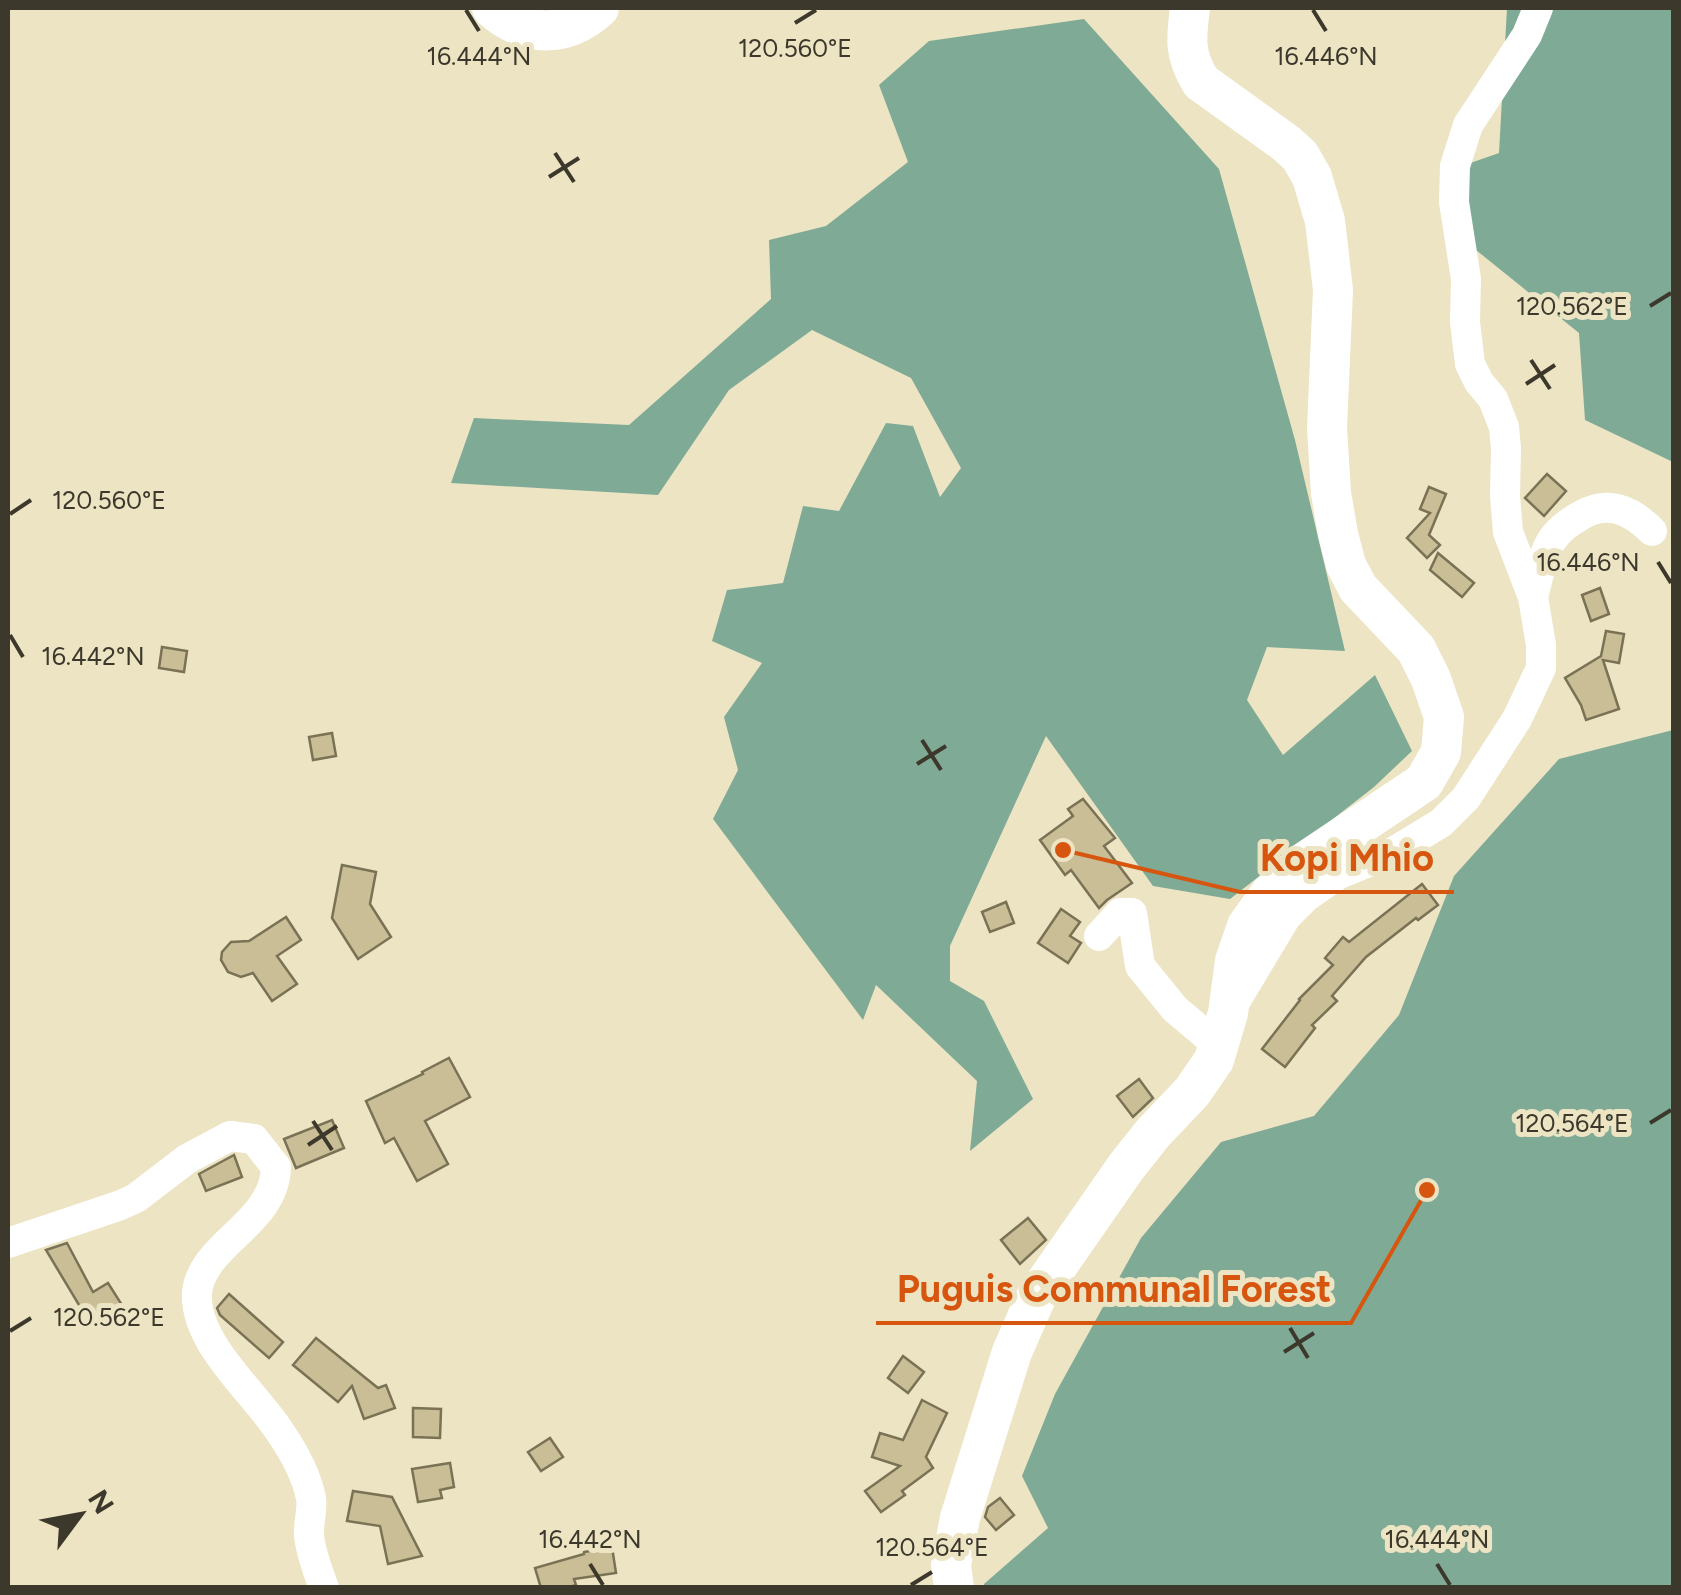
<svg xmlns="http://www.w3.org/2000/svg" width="1681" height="1595" viewBox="0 0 1681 1595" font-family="Figtree,sans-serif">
<rect width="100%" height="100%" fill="#ede4c4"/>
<g fill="#7faa96">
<path d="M 1507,8 L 1673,8 L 1673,462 L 1585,420 L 1579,333 L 1471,246 L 1459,167 L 1499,153 Z"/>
<path d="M 1084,19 L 1219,169 L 1295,440 L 1345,651 L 1267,647 L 1247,700 L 1283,755 L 1375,675 L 1412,751 L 1374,787 L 1230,899 L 1153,886 L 1046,736 L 950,946 L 950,981 L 984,1001 L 1033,1099 L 970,1151 L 977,1081 L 876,985 L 863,1020 L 713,819 L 738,770 L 724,717 L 762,663 L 712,641 L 727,590 L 783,583 L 803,506 L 839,511 L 886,423 L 913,426 L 940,497 L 961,468 L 911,378 L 812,330 L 729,390 L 658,495 L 451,483 L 474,418 L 629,425 L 771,299 L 769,240 L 826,226 L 908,162 L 879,85 L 929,41 Z"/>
<path d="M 1673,730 L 1673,1587 L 984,1587 L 984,1584 L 1048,1528 L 1022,1476 L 1055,1394 L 1141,1238 L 1221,1142 L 1314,1116 L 1399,1015 L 1454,876 L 1559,759 Z"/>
</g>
<g fill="#c9be96" stroke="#7a7255" stroke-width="2.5">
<path d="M 1547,474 L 1566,491 L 1544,516 L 1525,498 Z"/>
<path d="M 1429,487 L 1446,494 L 1429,535 L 1440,545 L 1427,558 L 1407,538 L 1430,513 L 1420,509 Z"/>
<path d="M 1438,553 L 1474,583 L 1462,597 L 1430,570 Z"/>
<path d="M 1600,588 L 1609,614 L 1591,621 L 1582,595 Z"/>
<path d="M 1606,631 L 1624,634 L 1619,663 L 1603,660 L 1619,709 L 1586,720 L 1581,705 L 1565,678 L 1601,656 Z"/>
<path d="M 162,647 L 187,651 L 184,672 L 159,668 Z"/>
<path d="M 332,733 L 336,756 L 313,760 L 309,737 Z"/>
<path d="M 1083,799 L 1115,838 L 1104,846 L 1132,883 L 1107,900 L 1099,908 L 1071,870 L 1065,875 L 1040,840 L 1073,816 L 1068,809 Z"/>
<path d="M 342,865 L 376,872 L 370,904 L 391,937 L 358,959 L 332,918 Z"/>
<path d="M 1422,884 L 1438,905 L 1418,920 L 1416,918 L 1366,957 L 1332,996 L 1337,1001 L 1312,1025 L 1315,1028 L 1285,1067 L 1262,1049 L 1300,1000 L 1299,999 L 1333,965 L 1325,958 L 1343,937 L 1349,942 Z"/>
<path d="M 1006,902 L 1014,923 L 990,932 L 982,912 Z"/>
<path d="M 1061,909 L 1080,922 L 1070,936 L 1081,943 L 1068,963 L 1038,943 Z"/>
<path d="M 286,917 L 301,940 L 277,956 L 297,984 L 272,1001 L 253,973 L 241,977 L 228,972 L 221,960 L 222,952 L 231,942 L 249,941 Z"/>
<path d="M 449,1058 L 470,1097 L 425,1121 L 448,1164 L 417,1181 L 394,1138 L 385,1143 L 366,1101 L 423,1074 L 422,1072 Z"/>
<path d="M 1139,1079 L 1153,1098 L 1133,1117 L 1117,1096 Z"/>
<path d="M 332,1120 L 344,1148 L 296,1168 L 284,1139 Z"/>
<path d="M 234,1155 L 242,1177 L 206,1191 L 199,1174 Z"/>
<path d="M 1028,1218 L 1046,1240 L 1020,1264 L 1001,1240 Z"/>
<path d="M 67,1243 L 93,1292 L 108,1283 L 122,1305 L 91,1325 L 46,1250 Z"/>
<path d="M 229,1294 L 283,1342 L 269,1358 L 220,1315 L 217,1308 Z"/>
<path d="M 316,1338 L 378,1388 L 386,1385 L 395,1408 L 364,1419 L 352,1386 L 338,1402 L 293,1365 Z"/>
<path d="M 903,1356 L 924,1372 L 908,1393 L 888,1378 Z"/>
<path d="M 922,1400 L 947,1413 L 926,1457 L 933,1468 L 902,1491 L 905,1495 L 881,1512 L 865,1491 L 900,1466 L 872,1457 L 880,1433 L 903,1440 Z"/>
<path d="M 413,1408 L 441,1409 L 440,1438 L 413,1437 Z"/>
<path d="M 550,1438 L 563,1457 L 541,1471 L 528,1452 Z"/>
<path d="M 450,1463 L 454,1487 L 440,1490 L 442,1498 L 418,1502 L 412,1469 Z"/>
<path d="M 353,1491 L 392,1497 L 422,1556 L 388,1564 L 380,1526 L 347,1521 Z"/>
<path d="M 1000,1498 L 1014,1515 L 996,1530 L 985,1517 L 988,1507 Z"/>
<path d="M 612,1547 L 616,1573 L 574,1579 L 576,1585 L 566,1588 L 541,1588 L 535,1568 L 584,1554 L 584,1552 Z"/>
</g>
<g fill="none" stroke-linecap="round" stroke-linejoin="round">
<g stroke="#fff" stroke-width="30">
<path d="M 1533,597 C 1538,580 1541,559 1550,543 C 1558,530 1568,523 1580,516 C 1607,499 1631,510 1652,531"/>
<path d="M 1099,936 L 1120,913 L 1132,913 L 1140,966 L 1175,1009 L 1219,1046"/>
<path d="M 1235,1002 L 1286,917 L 1306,897 L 1339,874 L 1393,852 L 1441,823 L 1466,798 L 1517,719 L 1541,668 L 1541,645 L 1533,597 L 1508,532 L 1505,496 L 1506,448 L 1504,427 L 1493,399 L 1479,382 L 1470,364 L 1465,322 L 1466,279 L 1454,202 L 1455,166 L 1468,125 L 1527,35 L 1538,8"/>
<path d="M 8,1243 L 121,1205 L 136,1198 L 187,1159 L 230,1136 L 254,1139 L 276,1167 C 275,1224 201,1244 197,1293 C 194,1342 252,1390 278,1429 C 292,1449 306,1473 311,1498 C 313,1510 308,1523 309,1536 C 311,1553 318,1572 324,1588"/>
</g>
<g stroke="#fff" stroke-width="40">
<path d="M 492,8 C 526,38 566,38 599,8"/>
<path d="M 954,1588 L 951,1565 L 960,1518 L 1012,1352 L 1037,1295 L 1126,1167 L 1153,1133 L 1192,1092 L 1214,1060 L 1228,1013 L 1235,961 L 1247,926 L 1270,894 L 1300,865 L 1424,782 L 1441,752 L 1444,717 L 1431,679 L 1416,649 L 1358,588 L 1346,565 L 1338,534 L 1331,493 L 1327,428 L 1333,290 L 1325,221 L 1312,177 L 1300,156 L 1287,144 L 1201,82 C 1184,55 1186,38 1190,8"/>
</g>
</g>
<path fill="none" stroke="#3c392c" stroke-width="4" d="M 466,10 L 479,31M 1313,10 L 1326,31M 795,23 L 816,10M 555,153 L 574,182M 549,177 L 579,158M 1650,306 L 1671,293M 1531,360 L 1550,389M 1526,384 L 1555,365M 10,514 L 31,500M 1658,562 L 1671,583M 10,635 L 23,657M 922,740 L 941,770M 917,764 L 946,746M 313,1121 L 332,1150M 1650,1123 L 1671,1110M 308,1145 L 337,1126M 1290,1328 L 1308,1358M 10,1331 L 31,1318M 1284,1352 L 1314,1333M 590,1564 L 603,1585M 1437,1564 L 1450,1585M 911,1585 L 932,1572"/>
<g font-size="25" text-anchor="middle" fill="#3c392c" stroke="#ede4c4" stroke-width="10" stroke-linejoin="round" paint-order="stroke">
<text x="795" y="57">120.560°E</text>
<text x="479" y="65">16.444°N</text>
<text x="1326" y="65">16.446°N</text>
<text x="1572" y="315">120.562°E</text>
<text x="109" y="509">120.560°E</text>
<text x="1588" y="571">16.446°N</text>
<text x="93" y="665">16.442°N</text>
<text x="1572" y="1132">120.564°E</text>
<text x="109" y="1326">120.562°E</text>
<text x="590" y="1548">16.442°N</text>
<text x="1437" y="1548">16.444°N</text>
<text x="932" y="1556">120.564°E</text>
</g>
<path fill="none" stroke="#d7560f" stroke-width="4" d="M1063 850L1240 892H1454M1427 1190L1351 1323H876"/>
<g fill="#d7560f" stroke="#ede4c4" stroke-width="4">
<circle cx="1063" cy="850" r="10"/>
<circle cx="1427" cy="1190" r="10"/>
</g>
<g font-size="38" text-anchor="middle" font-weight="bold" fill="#d7560f" stroke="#ede4c4" stroke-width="10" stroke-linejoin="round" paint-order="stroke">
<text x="1347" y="871">Kopi Mhio</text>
<text x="1114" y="1302">Puguis Communal Forest</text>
</g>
<rect width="1681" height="1595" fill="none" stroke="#3c392c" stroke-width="20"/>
<g transform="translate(80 1515) rotate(58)" stroke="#ede4c4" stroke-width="8" paint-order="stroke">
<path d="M0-8L18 38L0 25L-18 38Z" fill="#3c392c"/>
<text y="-15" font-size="28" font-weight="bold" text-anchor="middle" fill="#3c392c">N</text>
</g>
</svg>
